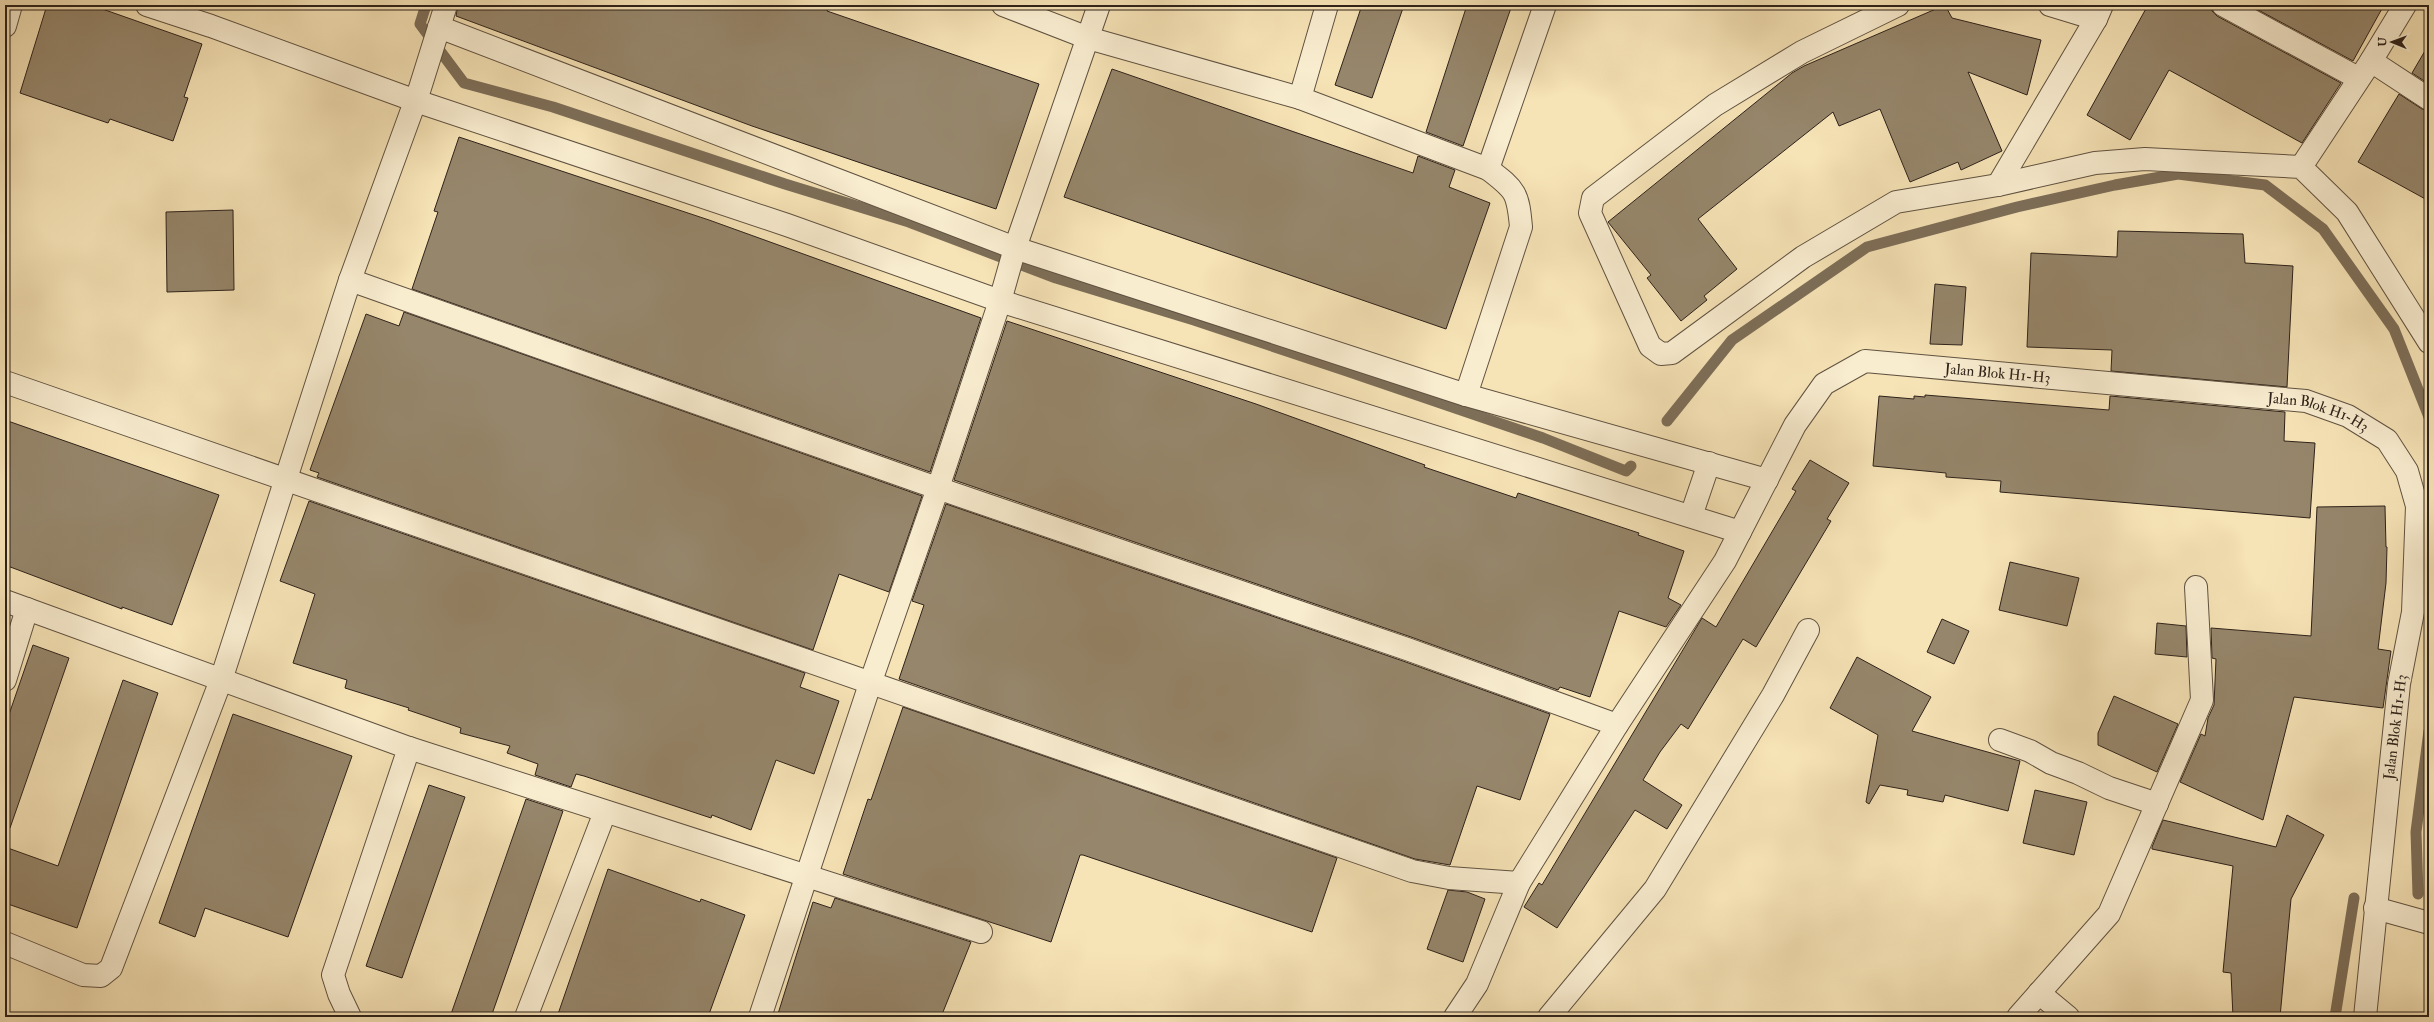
<svg xmlns="http://www.w3.org/2000/svg" width="2434" height="1022" viewBox="0 0 2434 1022" font-family="'IM FELL Double Pica',serif">
<rect width="100%" height="100%" fill="#f6e3b6"/>
<filter id="stains"><feTurbulence type="fractalNoise" baseFrequency=".005" numOctaves="4"/><feColorMatrix values="0 0 0 0 .2 0 0 0 0 .09 0 0 0 0 .02 0 0 0 .5 -.17"/></filter>
<radialGradient id="worn" r=".72"><stop offset=".6" stop-color="#630" stop-opacity="0"/><stop offset="1" stop-color="#630" stop-opacity=".3"/></radialGradient>
<g fill="none" stroke-linecap="round" stroke-linejoin="round">
<g stroke="#7d6e58" stroke-width="11">
<path d="M 426,5 L 420,24 L 464,83 L 553,107 L 785,184 L 909,222 L 1056,278 L 1194,320 L 1341,369 L 1543,438 L 1626,471 L 1631,466"/>
<path d="M 1667,421 L 1732,340 L 1867,247 L 2017,207 L 2115,185 L 2178,174 L 2265,185 L 2323,229 L 2394,329 L 2429,417"/>
<path d="M 2418,894 L 2416,832 L 2429,731"/>
<path d="M 2335,1017 L 2354,898"/>
</g>
</g>
<g fill="#96866b" stroke="#2e221a">
<path d="M 47,5 L 91,5 L 202,44 L 184,97 L 188,98 L 173,141 L 110,119 L 108,123 L 20,93 Z"/>
<path d="M 458,5 L 829,5 L 827,11 L 1039,84 L 996,209 L 752,126 L 456,16 Z"/>
<path d="M 1362,5 L 1404,5 L 1372,98 L 1335,85 Z"/>
<path d="M 1467,5 L 1512,5 L 1463,146 L 1426,132 Z"/>
<path d="M 1945,5 L 1952,18 L 2041,40 L 2027,95 L 1968,72 L 2002,151 L 1961,170 L 1958,162 L 1910,182 L 1880,109 L 1839,126 L 1833,112 L 1698,219 L 1737,269 L 1704,296 L 1707,300 L 1681,321 L 1647,278 L 1651,275 L 1608,222 L 1792,73 L 1804,66 Z"/>
<path d="M 2148,5 L 2211,5 L 2212,11 L 2217,16 L 2341,83 L 2302,143 L 2169,70 L 2130,140 L 2087,115 Z"/>
<path d="M 2249,5 L 2384,5 L 2353,61 Z"/>
<path d="M 2429,44 L 2429,84 L 2412,73 Z"/>
<path d="M 1112,69 L 1413,173 L 1418,156 L 1455,170 L 1449,187 L 1490,203 L 1446,329 L 1064,197 Z"/>
<path d="M 2399,94 L 2422,109 L 2429,111 L 2429,201 L 2358,162 Z"/>
<path d="M 459,137 L 709,220 L 981,318 L 930,472 L 412,289 L 438,212 L 434,211 Z"/>
<path d="M 233,210 L 234,290 L 167,292 L 166,212 Z"/>
<path d="M 2118,231 L 2243,234 L 2245,263 L 2293,266 L 2287,387 L 2111,371 L 2112,350 L 2027,347 L 2031,253 L 2117,257 Z"/>
<path d="M 1935,284 L 1966,287 L 1962,345 L 1930,344 Z"/>
<path d="M 404,312 L 922,496 L 889,592 L 839,574 L 813,650 L 317,477 L 319,473 L 310,470 L 366,314 L 399,326 Z"/>
<path d="M 1007,321 L 1256,404 L 1425,465 L 1424,467 L 1516,498 L 1518,493 L 1639,533 L 1638,535 L 1684,551 L 1668,598 L 1681,605 L 1666,627 L 1619,611 L 1590,697 L 1560,687 L 1558,690 L 1411,637 L 954,480 Z"/>
<path d="M 1925,395 L 2109,410 L 2110,396 L 2285,412 L 2284,441 L 2315,443 L 2310,518 L 2000,492 L 2001,481 L 1946,477 L 1946,473 L 1873,466 L 1879,396 L 1914,399 L 1914,396 L 1925,397 Z"/>
<path d="M 5,420 L 219,495 L 172,625 L 122,607 L 122,609 L 5,565 Z"/>
<path d="M 1810,460 L 1849,483 L 1827,519 L 1831,521 L 1756,647 L 1743,639 L 1688,729 L 1681,724 L 1660,752 L 1643,780 L 1682,805 L 1667,829 L 1635,810 L 1557,928 L 1524,907 L 1539,883 L 1542,885 L 1702,618 L 1716,627 L 1796,491 L 1792,489 Z"/>
<path d="M 309,501 L 805,673 L 800,687 L 839,701 L 814,774 L 776,760 L 751,830 L 712,815 L 711,818 L 584,776 L 576,774 L 571,787 L 535,775 L 538,764 L 507,753 L 510,746 L 460,733 L 461,728 L 408,710 L 409,708 L 345,688 L 347,680 L 293,663 L 315,594 L 280,581 Z"/>
<path d="M 946,504 L 1403,661 L 1550,714 L 1520,800 L 1477,786 L 1450,865 L 1415,859 L 899,679 L 924,605 L 912,601 Z"/>
<path d="M 2385,506 L 2386,547 L 2387,547 L 2386,583 L 2378,649 L 2391,651 L 2383,708 L 2294,697 L 2263,820 L 2180,782 L 2201,734 L 2205,736 L 2208,718 L 2214,705 L 2216,659 L 2212,658 L 2211,628 L 2311,636 L 2317,507 Z"/>
<path d="M 2010,562 L 2079,578 L 2067,626 L 1999,610 Z"/>
<path d="M 1942,619 L 1969,631 L 1954,664 L 1927,652 Z"/>
<path d="M 2157,623 L 2186,626 L 2187,657 L 2155,654 Z"/>
<path d="M 33,645 L 69,658 L 10,828 L 5,828 L 5,726 Z"/>
<path d="M 1857,657 L 1931,697 L 1912,731 L 2020,761 L 2008,811 L 1945,795 L 1943,802 L 1907,795 L 1908,790 L 1880,785 L 1869,804 L 1866,802 L 1878,735 L 1830,708 Z"/>
<path d="M 123,680 L 158,693 L 77,928 L 5,903 L 5,847 L 58,866 Z"/>
<path d="M 2114,696 L 2178,724 L 2157,772 L 2098,745 L 2098,733 Z"/>
<path d="M 903,707 L 1337,858 L 1312,932 L 1083,855 L 1080,855 L 1051,942 L 843,874 L 868,799 L 871,800 Z"/>
<path d="M 233,714 L 352,756 L 288,937 L 205,908 L 195,937 L 159,923 Z"/>
<path d="M 429,785 L 465,797 L 402,978 L 366,966 Z"/>
<path d="M 2035,790 L 2087,802 L 2074,855 L 2023,843 Z"/>
<path d="M 526,799 L 563,811 L 491,1017 L 450,1017 Z"/>
<path d="M 2287,815 L 2324,835 L 2291,899 L 2280,1017 L 2233,1017 L 2231,973 L 2223,972 L 2233,866 L 2152,849 L 2152,847 L 2163,820 L 2276,847 Z"/>
<path d="M 608,869 L 700,902 L 701,899 L 745,915 L 708,1017 L 557,1017 Z"/>
<path d="M 1448,890 L 1467,892 L 1485,899 L 1463,962 L 1427,949 Z"/>
<path d="M 835,898 L 971,942 L 941,1017 L 777,1017 L 813,902 L 831,908 Z"/>
</g>
<g fill="none" stroke-linecap="round" stroke-linejoin="round">
<g stroke="#605241" stroke-width="24">
<g id="minor">
<path d="M 147,5 L 211,26 L 416,101 L 787,225 L 1000,301 L 1740,532"/>
<path d="M 1003,5 L 1088,38 L 1300,98 L 1488,169 C 1516,190 1518,193 1521,227 L 1466,395"/>
<path d="M 1898,5 L 1802,52 L 1715,105 L 1593,198 L 1590,213 L 1650,346 L 1661,354 L 1672,353 L 1803,257 L 1896,202 L 1998,185 L 2095,163 L 2145,159 L 2301,167 L 2347,212 L 2429,342"/>
<path d="M 2050,5 L 2096,19"/>
<path d="M 2223,5 L 2358,78"/>
<path d="M 5,26 L 11,5"/>
<path d="M 439,27 L 1015,248 L 1466,395 L 1767,480"/>
<path d="M 2371,61 L 2429,99"/>
<path d="M 1300,98 L 1327,5"/>
<path d="M 2301,167 L 2371,61 L 2405,5"/>
<path d="M 1488,169 L 1545,5"/>
<path d="M 1998,185 L 2096,19 L 2102,5"/>
<path d="M 350,280 L 920,482 L 1407,649 L 1617,725"/>
<path id="s1" d="M 5,382 L 1412,871 L 1449,878 L 1519,883 L 1617,725 L 1725,561 L 1795,425 L 1824,384 L 1865,361 L 2306,401 L 2348,416 L 2387,440 L 2407,471 L 2417,506 L 2413,612 L 2399,684 L 2365,1017"/>
<path d="M 1691,516 L 1709,463"/>
<path d="M 5,601 L 409,748 L 981,932"/>
<path d="M 5,680 L 27,609"/>
<path d="M 2000,740 L 2030,751 L 2051,763 L 2078,773 L 2109,788 L 2157,804"/>
<path d="M 2375,908 L 2429,923"/>
<path d="M 5,943 L 83,975 L 101,976 L 111,968 L 221,680 L 350,280 L 420,88 L 446,5"/>
<path d="M 2039,993 L 2068,1017"/>
<path d="M 350,1017 L 339,994 L 333,975 L 409,748"/>
<path d="M 526,1017 L 605,812"/>
<path d="M 760,1017 L 871,681 L 938,488 L 1000,301 L 1015,248 L 1099,5"/>
<path d="M 1455,1017 L 1477,984 L 1519,883"/>
<path d="M 1549,1017 L 1655,889 L 1773,695 L 1808,630"/>
<path d="M 2018,1017 L 2109,914 L 2202,700 L 2196,587"/>
</g>
</g>
<use href="#minor" stroke="#f9edd0" stroke-width="22"/>
</g>
<g text-anchor="middle" stroke-width="3" stroke-linejoin="round" paint-order="stroke">
<g font-size="15" fill="#2e221a" stroke="#f9edd0">
<text dy="5" stroke="none"><textPath href="#s1" startOffset="2363">Jalan Blok H1-H3</textPath></text>
<text dy="5" stroke="none"><textPath href="#s1" startOffset="2687">Jalan Blok H1-H3</textPath></text>
<text transform="translate(2395 727) rotate(-83)" y="5">Jalan Blok H1-H3</text>
</g>
</g>
<rect width="2434" height="1022" fill="none" stroke="#f6e3b6" stroke-width="20"/>
<rect x="6" y="6" width="2422" height="1010" fill="none" stroke="#2e221a" stroke-width="2"/>
<rect x="10" y="10" width="2414" height="1002" fill="none" stroke="#2e221a"/>
<g transform="translate(2392 42) rotate(271)" stroke="#f9edd0" stroke-width="3" paint-order="stroke">
<path d="M0-3L7 15L0 10L-7 15Z" fill="#2e221a"/>
<text y="-6" font-size="11" font-weight="bold" text-anchor="middle" fill="#2e221a">U</text>
</g>
<rect width="100%" height="100%" filter="url(#stains)"/>
<rect width="100%" height="100%" fill="url(#worn)"/>
</svg>
